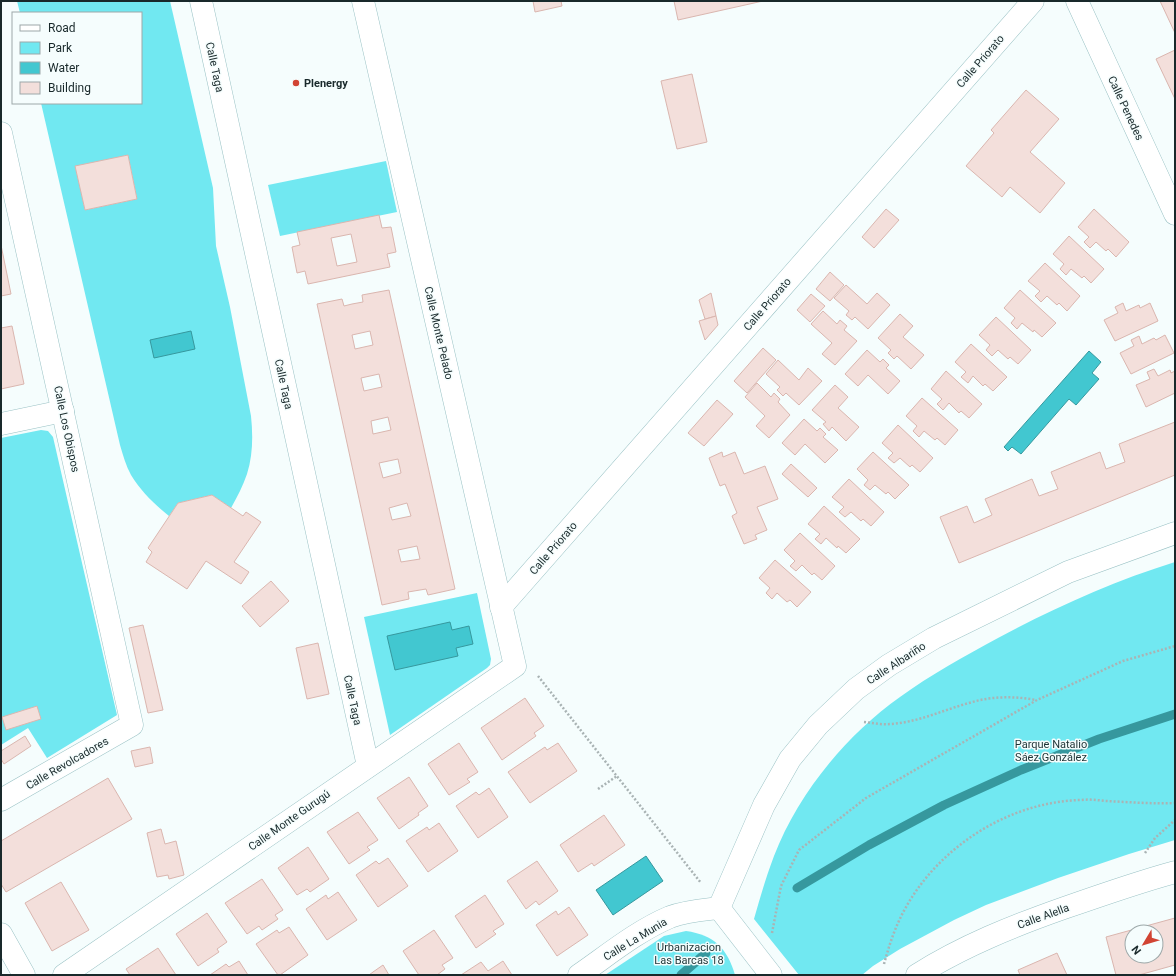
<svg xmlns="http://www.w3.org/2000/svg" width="1176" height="976" viewBox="0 0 1176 976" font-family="Roboto,sans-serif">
<rect width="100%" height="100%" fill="#f5fdfd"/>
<g fill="#71e8f1" fill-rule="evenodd">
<path d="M 17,1 L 170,1 L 213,188 L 216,246 L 230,307 L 251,416 C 253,435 253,455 247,474 C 243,486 237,497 231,508 L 212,495 L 178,503 L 169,516 C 154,504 141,491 131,475 C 126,466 123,455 120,445 L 41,103 L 141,103 L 141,13 L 20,13 ZM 128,155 L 137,199 L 85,210 L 76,167 Z"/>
<path d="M 386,161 L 397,212 L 280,236 L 268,185 Z"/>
<path d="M 41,430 L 48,431 L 53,437 L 117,715 L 47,758 L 28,728 L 1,745 L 1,438 Z"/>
<path d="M 1175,562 L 1175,840 L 1129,854 L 1058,878 L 986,905 L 954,920 L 900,949 L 873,966 L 862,975 L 799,975 L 754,919 C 760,898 766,877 774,856 C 798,794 846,735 900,697 C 930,675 965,656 998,638 C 1054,608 1114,581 1175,562 Z"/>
<path d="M 477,593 L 491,659 L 490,665 L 487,668 L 390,735 L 364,617 Z"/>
<path d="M 686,931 C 714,935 727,948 735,975 L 605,975 L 664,936 Z"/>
</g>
<g fill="#42c7d0" stroke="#36989e">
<path d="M 191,331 L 195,349 L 154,358 L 150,340 Z"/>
<path d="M 1089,351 L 1101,362 L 1092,373 L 1099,379 L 1076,405 L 1069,399 L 1021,454 L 1012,447 L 1008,451 L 1004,447 Z"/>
<path d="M 450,622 L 452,630 L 469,626 L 473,644 L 456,648 L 458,656 L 395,670 L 387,636 Z"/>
<path d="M 646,856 L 663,881 L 613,915 L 596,890 Z"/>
</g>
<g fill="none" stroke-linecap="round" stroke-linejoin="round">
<g stroke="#36989e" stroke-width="9">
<path d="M 797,888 L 869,845 L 944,805 L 1021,770 L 1099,739 L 1175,714"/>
<path d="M 681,975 L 706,953"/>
</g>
</g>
<g fill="#f3dfdb" stroke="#dab6af" fill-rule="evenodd">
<path d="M 533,1 L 561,1 L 562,6 L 535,12 Z"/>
<path d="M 674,1 L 763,1 L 678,20 Z"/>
<path d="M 1160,1 L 1175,1 L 1175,33 Z"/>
<path d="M 1175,50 L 1175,99 L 1156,59 Z"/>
<path d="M 692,74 L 707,142 L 677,149 L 661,81 Z"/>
<path d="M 1026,90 L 1059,119 L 1030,152 L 1065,183 L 1040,213 L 1010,187 L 1002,197 L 966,166 L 994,133 L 991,130 Z"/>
<path d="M 128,155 L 137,199 L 85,210 L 75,166 Z"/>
<path d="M 886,209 L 899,220 L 874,248 L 862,237 Z"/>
<path d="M 1094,209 L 1129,242 L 1116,257 L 1108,249 L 1106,251 L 1096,242 L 1090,248 L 1084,242 L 1089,237 L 1078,227 Z"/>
<path d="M 379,215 L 382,228 L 391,227 L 396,252 L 387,254 L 390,267 L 308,284 L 305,271 L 297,273 L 292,247 L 300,245 L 297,232 ZM 351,234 L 357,262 L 337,266 L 331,238 Z"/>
<path d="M 1069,236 L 1104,269 L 1091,283 L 1084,276 L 1082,278 L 1071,269 L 1066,275 L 1060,269 L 1064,264 L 1053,254 Z"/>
<path d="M 1,245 L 11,294 L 1,296 Z"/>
<path d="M 1045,263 L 1080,296 L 1067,311 L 1059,303 L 1057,305 L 1047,296 L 1041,302 L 1035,296 L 1040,291 L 1028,281 Z"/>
<path d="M 830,272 L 844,285 L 830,301 L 816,289 Z"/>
<path d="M 846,285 L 867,304 L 877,293 L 890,305 L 868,329 L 855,317 L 852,320 L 846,315 L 849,311 L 834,298 Z"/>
<path d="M 389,290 L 455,589 L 428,595 L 426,589 L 408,592 L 409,599 L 382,605 L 317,304 L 342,299 L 344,306 L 352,304 L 363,302 L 362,295 ZM 370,331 L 373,345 L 355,349 L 352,335 ZM 379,374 L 382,387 L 364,391 L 361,378 ZM 388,417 L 391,430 L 373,434 L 371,421 ZM 398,459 L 401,473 L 383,478 L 379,463 ZM 407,503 L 411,516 L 392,520 L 389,508 ZM 417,546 L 420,559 L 401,562 L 398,550 Z"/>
<path d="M 1020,290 L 1056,323 L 1042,337 L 1034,330 L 1033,332 L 1022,323 L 1017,329 L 1011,323 L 1015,318 L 1004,308 Z"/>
<path d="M 711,293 L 716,316 L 705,319 L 699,300 Z"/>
<path d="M 811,294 L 825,306 L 810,322 L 797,310 Z"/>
<path d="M 1123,303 L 1126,311 L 1139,305 L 1140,308 L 1150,303 L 1158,321 L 1115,341 L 1104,320 L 1118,313 L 1115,307 Z"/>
<path d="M 823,311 L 837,324 L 840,320 L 847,326 L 844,330 L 857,341 L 835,365 L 822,354 L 832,343 L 811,324 Z"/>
<path d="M 900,314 L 913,326 L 903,337 L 924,355 L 911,369 L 897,356 L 894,359 L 888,353 L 891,350 L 878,338 Z"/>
<path d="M 716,316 L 718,325 L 705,340 L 699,321 Z"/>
<path d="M 996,317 L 1031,350 L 1018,364 L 1010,357 L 1008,359 L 998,350 L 992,356 L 986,350 L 990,345 L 979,335 Z"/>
<path d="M 12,326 L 24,384 L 1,389 L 1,328 Z"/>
<path d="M 1165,335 L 1174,353 L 1131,374 L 1120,353 L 1134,346 L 1131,340 L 1139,336 L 1142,344 L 1154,338 L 1156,340 Z"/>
<path d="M 971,344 L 1007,377 L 993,391 L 985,384 L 983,386 L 973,376 L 968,383 L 961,377 L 966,372 L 955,362 Z"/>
<path d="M 763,348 L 776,360 L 747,393 L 734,381 Z"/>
<path d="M 867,350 L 880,362 L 883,359 L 889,365 L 886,368 L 900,381 L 888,394 L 868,375 L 858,386 L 845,374 Z"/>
<path d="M 778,360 L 799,380 L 808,368 L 822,381 L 799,405 L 786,393 L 783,396 L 777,390 L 780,387 L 766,374 Z"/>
<path d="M 1154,369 L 1158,376 L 1170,370 L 1171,373 L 1175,371 L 1175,393 L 1146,407 L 1136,385 L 1150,379 L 1147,372 Z"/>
<path d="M 946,371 L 982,404 L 969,418 L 961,411 L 959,413 L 949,403 L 943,410 L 937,404 L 942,399 L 931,389 Z"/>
<path d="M 757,383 L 771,397 L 774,393 L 780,399 L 778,402 L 790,415 L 769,438 L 756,426 L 765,416 L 745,397 Z"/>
<path d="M 835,385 L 848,397 L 838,408 L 859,427 L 846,441 L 832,427 L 829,431 L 823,424 L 826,422 L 812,410 Z"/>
<path d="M 922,398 L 958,430 L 945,445 L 937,438 L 935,440 L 924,431 L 919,437 L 913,431 L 917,426 L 906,416 Z"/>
<path d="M 717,400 L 733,414 L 704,446 L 688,433 Z"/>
<path d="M 804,419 L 817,431 L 820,428 L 826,434 L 823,437 L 838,450 L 825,463 L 805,444 L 795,455 L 782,443 Z"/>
<path d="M 1175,422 L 1175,475 L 959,563 L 940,517 L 967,506 L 974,523 L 992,515 L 985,499 L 1032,479 L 1039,496 L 1058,489 L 1051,472 L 1100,452 L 1106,469 L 1125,462 L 1119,444 Z"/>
<path d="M 898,425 L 933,458 L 920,472 L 912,465 L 910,467 L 900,458 L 894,463 L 888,458 L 893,453 L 882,443 Z"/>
<path d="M 722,452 L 723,457 L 735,452 L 744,474 L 765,466 L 778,499 L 757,507 L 767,530 L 755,535 L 757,539 L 744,544 L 732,516 L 737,513 L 725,484 L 720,486 L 709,458 Z"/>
<path d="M 873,452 L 909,485 L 895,499 L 888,492 L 886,494 L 875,485 L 870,490 L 864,485 L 868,480 L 857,469 Z"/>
<path d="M 791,464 L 817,488 L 808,497 L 782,474 Z"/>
<path d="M 849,479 L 884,512 L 871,526 L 863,519 L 861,521 L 851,512 L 845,517 L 839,512 L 844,507 L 832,497 Z"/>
<path d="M 212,495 L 243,516 L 246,512 L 261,522 L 234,562 L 249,572 L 241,584 L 206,561 L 187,589 L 146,562 L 152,552 L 148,548 L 178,503 Z"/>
<path d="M 824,506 L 860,539 L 846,553 L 838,546 L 837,548 L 826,538 L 821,544 L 815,539 L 820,534 L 808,524 Z"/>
<path d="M 800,533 L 835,566 L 822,580 L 814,573 L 812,575 L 802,565 L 796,571 L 790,566 L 795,561 L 784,550 Z"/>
<path d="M 775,560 L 811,592 L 797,607 L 790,600 L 787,602 L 777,593 L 772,599 L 766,593 L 770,588 L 759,578 Z"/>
<path d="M 271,581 L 289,601 L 260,627 L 242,606 Z"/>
<path d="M 143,625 L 163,710 L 148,713 L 129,628 Z"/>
<path d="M 318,643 L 329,694 L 307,699 L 296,648 Z"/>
<path d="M 525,698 L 544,726 L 534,733 L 536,736 L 502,760 L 481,728 Z"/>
<path d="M 37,706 L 41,719 L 6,730 L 2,717 Z"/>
<path d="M 25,736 L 31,746 L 4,764 L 1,759 L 1,751 Z"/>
<path d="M 459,743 L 478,772 L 467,779 L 470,782 L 449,795 L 428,764 Z"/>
<path d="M 558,743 L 577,771 L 530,803 L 508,772 L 545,747 L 547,750 Z"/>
<path d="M 150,747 L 153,763 L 135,767 L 131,751 Z"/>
<path d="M 409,777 L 428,806 L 418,813 L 419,815 L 399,829 L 377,798 Z"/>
<path d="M 108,778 L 132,819 L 6,892 L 1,884 L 1,841 Z"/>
<path d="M 489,788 L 508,817 L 478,838 L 456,806 L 476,792 L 479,795 Z"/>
<path d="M 358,812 L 378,840 L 367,847 L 370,850 L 349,864 L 327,832 Z"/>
<path d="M 604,815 L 625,845 L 594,866 L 592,863 L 578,872 L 560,845 Z"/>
<path d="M 439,823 L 458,851 L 428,872 L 406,841 L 427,827 L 429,830 Z"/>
<path d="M 161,829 L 165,844 L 176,841 L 184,875 L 169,879 L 168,875 L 157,877 L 147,833 Z"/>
<path d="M 308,847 L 329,879 L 310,892 L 307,889 L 297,895 L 278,868 Z"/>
<path d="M 388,858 L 408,886 L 378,907 L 356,875 L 376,861 L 379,864 Z"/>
<path d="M 537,861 L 558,891 L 539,905 L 536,901 L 526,909 L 507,881 Z"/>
<path d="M 262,879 L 283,910 L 275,915 L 278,919 L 262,930 L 259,926 L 247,934 L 225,903 Z"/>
<path d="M 61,882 L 89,930 L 52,951 L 25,903 Z"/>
<path d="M 338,892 L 357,920 L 327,940 L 306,909 L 326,895 L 328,899 Z"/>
<path d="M 485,895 L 504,924 L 493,931 L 496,934 L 476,948 L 455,916 Z"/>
<path d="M 569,907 L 588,935 L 557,956 L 536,925 L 556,911 L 558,915 Z"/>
<path d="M 207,913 L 227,942 L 217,949 L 219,952 L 198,966 L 176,934 Z"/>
<path d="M 1175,918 L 1175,965 L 1139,975 L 1116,975 L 1106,937 ZM 1132,932 L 1156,932 L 1156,956 L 1132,956 Z"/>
<path d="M 289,927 L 308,955 L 280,975 L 278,975 L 256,944 L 277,930 L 279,933 Z"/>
<path d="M 434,930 L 453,958 L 442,965 L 445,969 L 437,975 L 419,975 L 403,951 Z"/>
<path d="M 158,948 L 176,975 L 130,975 L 126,969 Z"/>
<path d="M 1057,953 L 1067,975 L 1020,975 L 1018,970 Z"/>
<path d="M 239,961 L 248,975 L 210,975 L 226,964 L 229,967 Z"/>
<path d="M 503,961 L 512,975 L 461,975 L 481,962 L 488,971 Z"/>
<path d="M 383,965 L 389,975 L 369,975 L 373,972 Z"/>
</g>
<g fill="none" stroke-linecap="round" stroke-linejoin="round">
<g stroke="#9ac2c5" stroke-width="23">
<g id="minor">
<path d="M 201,1 L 368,766"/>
<path d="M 1077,1 L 1175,214"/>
<path d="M 1,133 L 132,725 L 1,800"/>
<path d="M 1,424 L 63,411"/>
<path d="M 501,607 L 1033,1"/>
<path d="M 719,908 L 764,805 L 790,759 L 818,725 L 856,689 L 889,665 L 934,638 L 1068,572 L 1175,533"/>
<path d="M 719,908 L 771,975"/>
<path d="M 1,934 L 24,975"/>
<path d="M 64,975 L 515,666 L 363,1"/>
<path d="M 579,975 C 608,955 637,931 670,917 C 686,911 702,910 719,908"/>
<path d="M 917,975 C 963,946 1013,926 1064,908 C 1101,895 1138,882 1175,872"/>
</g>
</g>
<g stroke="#a9b3b4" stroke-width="2.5" stroke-dasharray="2 2" stroke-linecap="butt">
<path d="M 538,676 L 701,883"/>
<path d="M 864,722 C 873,723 882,725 891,724 C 919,722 943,710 969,703 C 991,696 1014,696 1036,700"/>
<path d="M 598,789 L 617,776"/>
<path d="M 1145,853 L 1155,838 L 1175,820"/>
<path d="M 772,933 L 781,886 L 799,850 L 866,798 L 1037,700 L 1123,661 L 1175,646"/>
<path d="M 884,964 C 888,950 892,936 898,923 C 929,853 1004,802 1081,800 C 1089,799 1097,800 1105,801 C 1128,802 1152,804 1175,803"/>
</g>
<use href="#minor" stroke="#fff" stroke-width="22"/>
</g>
<circle fill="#d14433" stroke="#f5fdfd" stroke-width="1.5" cx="296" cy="83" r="4"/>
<g text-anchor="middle" stroke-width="3" stroke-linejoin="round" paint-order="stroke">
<g font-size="11" fill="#19292b" stroke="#f5fdfd">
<text transform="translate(980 61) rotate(-49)" y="4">Calle Priorato</text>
<text transform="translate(215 67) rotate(78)" y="4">Calle Taga</text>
<text transform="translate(1126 108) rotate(65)" y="4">Calle Penedes</text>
<text transform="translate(767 304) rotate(-49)" y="4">Calle Priorato</text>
<text transform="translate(439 333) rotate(77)" y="4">Calle Monte Pelado</text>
<text transform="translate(284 384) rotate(78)" y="4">Calle Taga</text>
<text transform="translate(67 429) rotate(78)" y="4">Calle Los Obispos</text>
<text transform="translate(553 548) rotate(-49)" y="4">Calle Priorato</text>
<text transform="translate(896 663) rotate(-33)" y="4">Calle Albariño</text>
<text transform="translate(353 700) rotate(78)" y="4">Calle Taga</text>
<text transform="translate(67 763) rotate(-30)" y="4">Calle Revolcadores</text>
<text transform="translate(289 820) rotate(-35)" y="4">Calle Monte Gurugú</text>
<text transform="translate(1043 916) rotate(-20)" y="4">Calle Alella</text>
<text transform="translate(635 939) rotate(-31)" y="4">Calle La Munia</text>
</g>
<g font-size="11" font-weight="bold" fill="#19292b" stroke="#f5fdfd" text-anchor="start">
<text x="304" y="87">Plenergy</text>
</g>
<g font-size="11" fill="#1d3335" stroke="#f5fdfd">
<text x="1051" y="748">Parque Natalio<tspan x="1051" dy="13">Sáez González</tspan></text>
<text x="689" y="951">Urbanizacion<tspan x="689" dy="13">Las Barcas 18</tspan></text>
</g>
</g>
<rect width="1176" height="976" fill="none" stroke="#19292b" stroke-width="4"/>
<rect x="12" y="12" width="130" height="92" fill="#f5fdfd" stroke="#9da8a9"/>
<rect x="20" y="25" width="20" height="6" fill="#ffffff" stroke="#9da8a9"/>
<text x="48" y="32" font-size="12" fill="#19292b">Road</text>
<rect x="20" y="42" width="20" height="12" fill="#71e8f1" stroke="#9da8a9"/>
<text x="48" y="52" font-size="12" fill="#19292b">Park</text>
<rect x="20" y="62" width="20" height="12" fill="#42c7d0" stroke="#9da8a9"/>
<text x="48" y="72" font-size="12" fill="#19292b">Water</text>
<rect x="20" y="82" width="20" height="12" fill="#f3dfdb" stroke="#9da8a9"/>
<text x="48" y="92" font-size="12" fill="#19292b">Building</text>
<g transform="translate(1144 944) rotate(232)"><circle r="19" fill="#f5fdfd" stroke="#9da8a9"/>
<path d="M0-3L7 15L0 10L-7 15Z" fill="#d14433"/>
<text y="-6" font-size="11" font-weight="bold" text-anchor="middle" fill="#19292b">N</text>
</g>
</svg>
